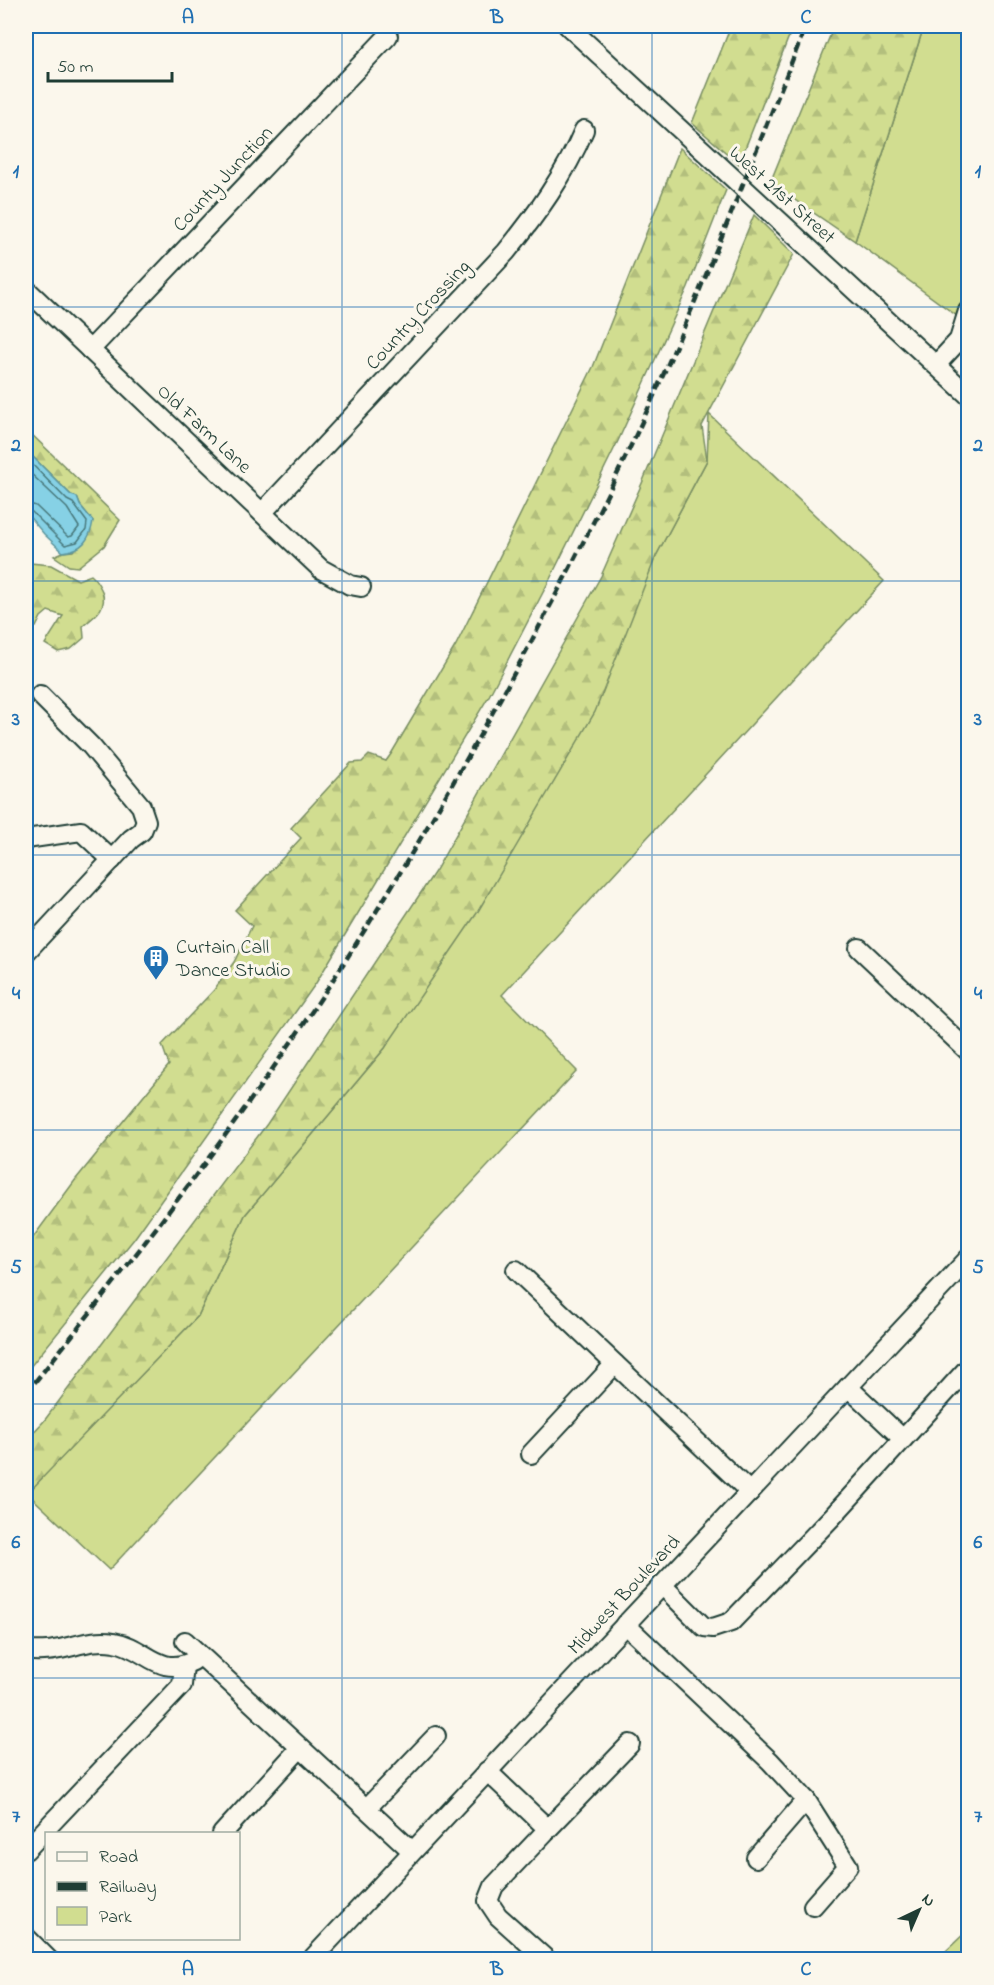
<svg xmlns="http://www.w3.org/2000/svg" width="994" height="1985" viewBox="0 0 994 1985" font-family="'Indie Flower',sans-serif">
<defs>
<pattern id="forest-firs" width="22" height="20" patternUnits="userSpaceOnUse" patternTransform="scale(1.5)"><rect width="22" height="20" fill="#d1dd90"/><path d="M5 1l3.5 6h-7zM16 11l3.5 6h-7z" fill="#b3bf7d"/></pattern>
</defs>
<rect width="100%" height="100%" fill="#fbf7ec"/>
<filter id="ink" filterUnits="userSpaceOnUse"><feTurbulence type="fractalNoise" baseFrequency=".0167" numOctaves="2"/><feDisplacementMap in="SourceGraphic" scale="12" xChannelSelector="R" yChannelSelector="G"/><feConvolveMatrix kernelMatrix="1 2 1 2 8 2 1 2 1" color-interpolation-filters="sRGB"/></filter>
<g filter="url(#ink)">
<g fill="#d1dd90" stroke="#788d62" stroke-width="1.5">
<path d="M 924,26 L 968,26 L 968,324 L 855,241 Z"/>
<path d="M 709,414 L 884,581 L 502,995 L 577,1071 L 109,1570 L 27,1493 L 198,1316 L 245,1215 L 385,1048 L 656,556 L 707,460 Z"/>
</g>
<g fill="url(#forest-firs)" stroke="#788d62" stroke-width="1.5">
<path d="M 731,26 L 793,26 L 739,164 L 692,123 Z"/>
<path d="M 834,26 L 924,26 L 855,241 L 770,183 Z"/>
<path d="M 680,148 L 726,190 L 688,287 L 618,441 L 550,579 L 489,696 L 316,983 L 134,1239 L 26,1372 L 26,1247 L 76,1179 L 169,1065 L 162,1045 L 214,990 L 234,962 L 252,926 L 235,910 L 301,838 L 291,828 L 351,763 L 362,762 L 369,755 L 386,761 L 391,754 L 456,645 L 593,367 Z"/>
<path d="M 754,215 L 794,254 L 702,426 L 707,460 L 656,556 L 595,712 L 477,913 L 385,1048 L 245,1215 L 198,1316 L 26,1495 L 26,1440 L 44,1421 L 267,1124 L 436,870 L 601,576 L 643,481 Z"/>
<path d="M 26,429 L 120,520 L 104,546 L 78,567 L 69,566 L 54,556 L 63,552 L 73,551 L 93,521 L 80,505 L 77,497 L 71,495 L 26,450 Z"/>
<path d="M 30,563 L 51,565 L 78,580 L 91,575 C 97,580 99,585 102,591 C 108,608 95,616 83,626 L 84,638 L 71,649 L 58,652 L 45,644 L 63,616 L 48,611 L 41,617 L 36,627 L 26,623 L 26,565 Z"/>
<path d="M 968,1930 L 968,1959 L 940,1959 L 946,1951 Z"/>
</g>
<path fill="#86d1e5" stroke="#5d969e" stroke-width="1.5" d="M 26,450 L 71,495 L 77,497 L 80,505 L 93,521 C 90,540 82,550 63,552 L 44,534 L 26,513 Z"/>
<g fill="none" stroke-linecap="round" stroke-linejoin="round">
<g stroke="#48787b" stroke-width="1.5">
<path d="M 26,458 L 67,500 L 73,503 L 87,522 L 86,530 L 77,542 L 65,545 L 32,512 L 26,510"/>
<path d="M 26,469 L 67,508 L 79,527 L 72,536 L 68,537 L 36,506 L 26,503"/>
</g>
<g stroke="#1f3d34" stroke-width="22">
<g id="minor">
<path d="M 568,26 L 968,395"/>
<path d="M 26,289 L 321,569 L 350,585 L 361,587"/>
<path d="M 90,350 L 388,36"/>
<path d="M 936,365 L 959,340 L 968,311"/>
<path d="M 262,513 L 506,252 C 537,214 565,175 584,130"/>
<path d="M 26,839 L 81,831 L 112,860"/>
<path d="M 859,948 L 968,1051"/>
<path d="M 26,952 L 131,839 L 142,831 L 146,821 L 141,806 L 91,746 L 40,695"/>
<path d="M 516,1270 L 750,1492"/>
<path d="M 848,1387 L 903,1439"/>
<path d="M 531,1454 L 615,1364"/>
<path d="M 662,1585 L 704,1627 L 713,1628 L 731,1622 L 832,1517 L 968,1368"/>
<path d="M 625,1624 L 770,1761 L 806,1800 L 848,1866 L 813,1906"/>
<path d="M 185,1641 L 412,1851"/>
<path d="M 26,1651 C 35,1651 45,1652 54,1650 C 74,1647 94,1638 114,1642 C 146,1647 158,1678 193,1661"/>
<path d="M 487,1771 L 548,1829 L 494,1886 L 488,1901 L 498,1916 L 547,1960"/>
<path d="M 367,1808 L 436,1736"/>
<path d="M 548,1829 L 630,1744"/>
<path d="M 222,1834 L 300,1748"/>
<path d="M 26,1850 L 182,1685 L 184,1665"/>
<path d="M 756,1858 L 806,1800"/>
<path d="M 26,1937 L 49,1960"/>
<path d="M 311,1960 L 968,1259"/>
</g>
</g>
<use href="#minor" stroke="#fbf7ec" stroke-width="18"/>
<path stroke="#1f3d34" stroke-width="4.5" stroke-dasharray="9 4.5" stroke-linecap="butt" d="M 26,1393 C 136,1257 242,1119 338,972 C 436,820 523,662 604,501 C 681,347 742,185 806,26"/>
</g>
</g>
<path fill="none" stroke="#1f6fb2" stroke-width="1.5" stroke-opacity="0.55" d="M 342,26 L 342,1960M 652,26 L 652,1960M 26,307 L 968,307M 26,581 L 968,581M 26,855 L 968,855M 26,1130 L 968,1130M 26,1404 L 968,1404M 26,1678 L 968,1678"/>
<defs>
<g id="building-pin" transform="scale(1.35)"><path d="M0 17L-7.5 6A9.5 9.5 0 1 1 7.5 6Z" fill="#1f6fb2" stroke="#fbf7ec"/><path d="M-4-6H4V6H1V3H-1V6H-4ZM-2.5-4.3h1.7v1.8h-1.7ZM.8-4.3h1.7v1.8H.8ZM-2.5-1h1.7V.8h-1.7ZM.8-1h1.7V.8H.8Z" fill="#fff"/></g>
</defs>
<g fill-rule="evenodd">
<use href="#building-pin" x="156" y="958"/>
</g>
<g text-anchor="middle" stroke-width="6" stroke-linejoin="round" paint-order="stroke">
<g font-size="20" fill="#1f3d34" stroke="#fbf7ec">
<text transform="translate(222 178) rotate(-47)" y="7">County Junction</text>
<text transform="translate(783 194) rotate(42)" y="7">West 21st Street</text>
<text transform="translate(417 314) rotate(-47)" y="7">Country Crossing</text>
<text transform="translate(205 428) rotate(43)" y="7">Old Farm Lane</text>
<text transform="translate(623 1594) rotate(-47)" y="7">Midwest Boulevard</text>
</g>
<g font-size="20" fill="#1f3d34" stroke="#fbf7ec" text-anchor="start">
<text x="176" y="953">Curtain Call<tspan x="176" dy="23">Dance Studio</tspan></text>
</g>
</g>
<rect width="994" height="1985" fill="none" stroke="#fbf7ec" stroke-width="66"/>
<rect x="45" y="1832" width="195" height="108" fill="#fbf7ec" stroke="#a3ada2" stroke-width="1.5"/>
<rect x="57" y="1852" width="30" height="9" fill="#fbf7ec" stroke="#a3ada2" stroke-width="1.5"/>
<text x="99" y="1862" font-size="18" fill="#1f3d34">Road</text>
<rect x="57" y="1882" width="30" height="9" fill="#1f3d34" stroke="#a3ada2" stroke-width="1.5"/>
<text x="99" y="1892" font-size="18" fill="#1f3d34">Railway</text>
<rect x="57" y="1907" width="30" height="18" fill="#d1dd90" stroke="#a3ada2" stroke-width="1.5"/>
<text x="99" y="1922" font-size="18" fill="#1f3d34">Park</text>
<g transform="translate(919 1910) rotate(44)" stroke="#fbf7ec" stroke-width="4.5" paint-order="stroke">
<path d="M0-4.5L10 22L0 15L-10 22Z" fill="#1f3d34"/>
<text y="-9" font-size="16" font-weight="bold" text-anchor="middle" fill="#1f3d34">N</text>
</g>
<path d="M48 72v9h124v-9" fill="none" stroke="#1f3d34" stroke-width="3"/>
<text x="57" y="72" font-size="18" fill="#1f3d34" stroke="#fbf7ec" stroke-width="4.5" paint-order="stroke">50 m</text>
<rect x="33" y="33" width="928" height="1919" fill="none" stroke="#1f6fb2" stroke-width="2"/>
<g font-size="20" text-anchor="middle" font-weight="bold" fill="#1f6fb2">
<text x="188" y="23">A</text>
<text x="497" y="23">B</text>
<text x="806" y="23">C</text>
<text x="16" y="177">1</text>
<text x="978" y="177">1</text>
<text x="16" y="451">2</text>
<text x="978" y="451">2</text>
<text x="16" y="725">3</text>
<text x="978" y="725">3</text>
<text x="16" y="999">4</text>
<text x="978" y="999">4</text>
<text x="16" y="1273">5</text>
<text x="978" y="1273">5</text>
<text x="16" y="1548">6</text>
<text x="978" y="1548">6</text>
<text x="16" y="1822">7</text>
<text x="978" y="1822">7</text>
<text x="188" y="1975">A</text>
<text x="497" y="1975">B</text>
<text x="806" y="1975">C</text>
</g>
</svg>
